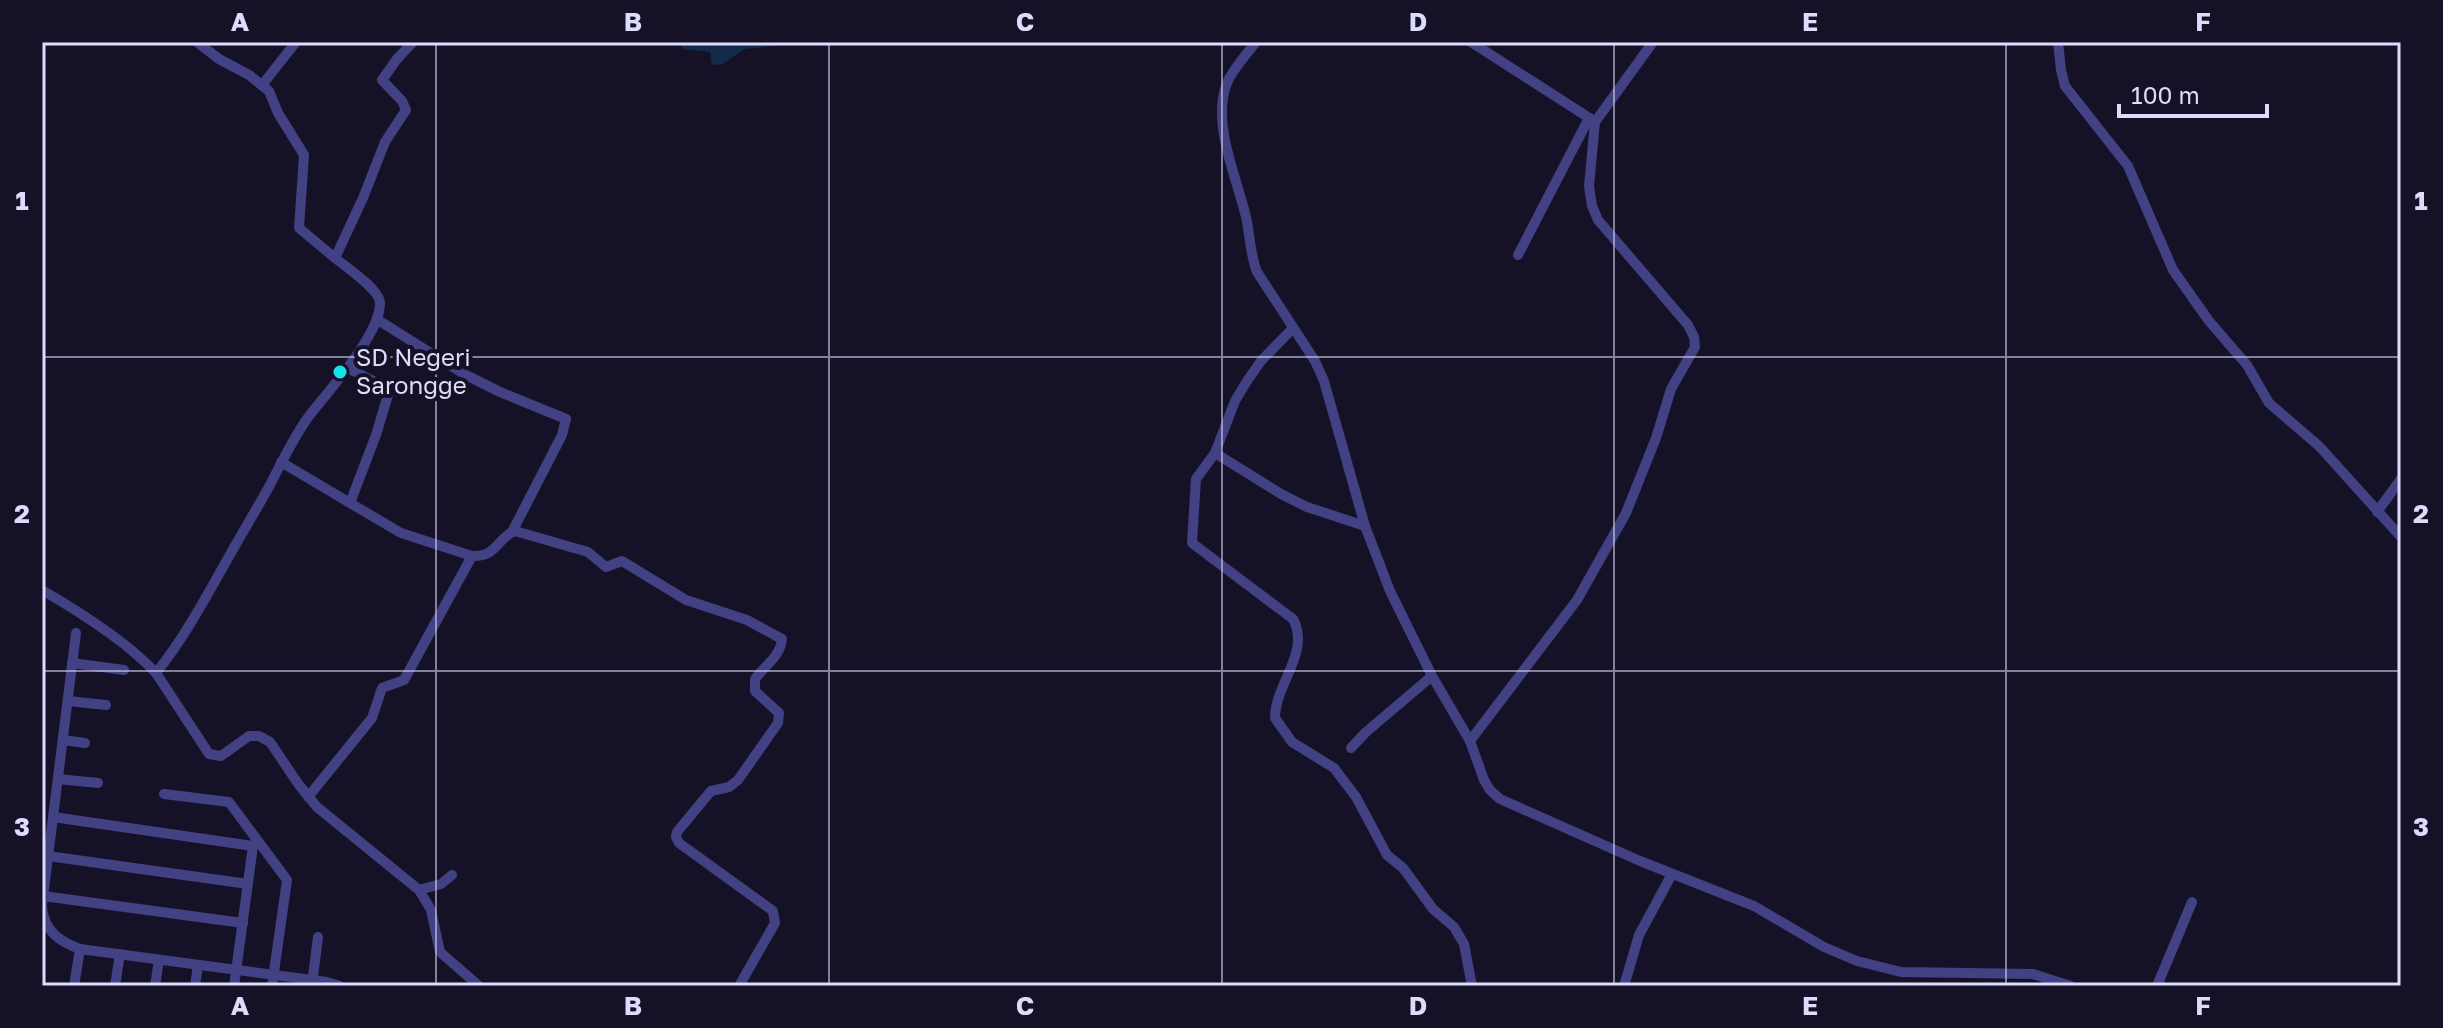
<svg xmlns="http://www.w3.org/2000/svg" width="2443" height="1028" viewBox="0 0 2443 1028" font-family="'Golos Text',sans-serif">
<rect width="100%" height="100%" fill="#151228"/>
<path fill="#132b4b" d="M 681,42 L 785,42 L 781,45 L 745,49 L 722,64 L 712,65 L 710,52 L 683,49 Z"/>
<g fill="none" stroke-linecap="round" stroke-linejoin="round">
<g stroke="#414183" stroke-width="10">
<path d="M 197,42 L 219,59 L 249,75 L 269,91 L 278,113 L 304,155 L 299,228 L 335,258"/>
<path d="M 1256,42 C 1246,55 1233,69 1227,83 C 1211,123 1237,178 1246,217 C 1250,235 1250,254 1257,272 L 1315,361 L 1324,381 L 1365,526 L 1390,591 L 1432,676 L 1470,741 L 1484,780 L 1490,790 L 1500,799 L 1640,861 L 1754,906 L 1824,947 L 1857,961 L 1901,972 L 2033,974 L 2071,986"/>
<path d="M 1471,42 L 1594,121"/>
<path d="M 2058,42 L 2061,70 L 2065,86 L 2128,166 L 2173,270 L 2209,321 L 2247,365 L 2269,403 L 2320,447 L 2401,537"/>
<path d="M 262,85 L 296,42"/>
<path d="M 1518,255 L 1589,118"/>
<path d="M 378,320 L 464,374 L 500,392 L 566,419 L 562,435 L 512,532"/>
<path d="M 1293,328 L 1261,361 L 1247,381 L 1235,401 L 1215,453 L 1196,479 L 1192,543 L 1293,619 C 1311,652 1275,684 1275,718 L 1292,742 L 1334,768 L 1356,797 L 1387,855 L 1403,868 L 1433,909 L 1454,927 L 1464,944 L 1472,986"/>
<path d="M 347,368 C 361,375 379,381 388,395 L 376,435 L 350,503 L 401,533 L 472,556 C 497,557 496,539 515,531 L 588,552 L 606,567 L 622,561 L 686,600 L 747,620 L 782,639 C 781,656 764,666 755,679 L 755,691 L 779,713 L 778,723 L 738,780 L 729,787 L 711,791 L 677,832 L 676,837 L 679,843 L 773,911 L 775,923 L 739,986"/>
<path d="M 1215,453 L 1281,494 L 1307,507 L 1365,526"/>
<path d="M 281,462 L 350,503"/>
<path d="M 2377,512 L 2401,479"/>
<path d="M 42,590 C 80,612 126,641 156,673 L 209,754 L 221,756 L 249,736 L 259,736 L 270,742 L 299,785 L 317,807 L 419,890 L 431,910 L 440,952 L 479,986"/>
<path d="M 72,663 L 124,670"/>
<path d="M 156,673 C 184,638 205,599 227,560 C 241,535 256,510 270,485 C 282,462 293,438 309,416 C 329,390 379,336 380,304 C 381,290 346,267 335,258 L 363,198 L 385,142 L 406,110 L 402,101 L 382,80 L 397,59 L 413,42"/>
<path d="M 68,701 L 106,705"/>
<path d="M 63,740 L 85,743"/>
<path d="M 1470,741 L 1577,600 L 1626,513 L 1656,438 L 1671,389 L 1695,347 L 1694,337 L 1688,325 L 1598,220 L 1592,206 L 1589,186 L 1595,122 L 1653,42"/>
<path d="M 1351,748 L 1365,733 L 1432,676"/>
<path d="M 58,779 L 98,783"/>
<path d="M 164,794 L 229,802 L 287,880 L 272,986"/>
<path d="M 308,797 L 372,718 L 382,688 L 404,680 L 472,556"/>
<path d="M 53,817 L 253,846 L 234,986"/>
<path d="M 48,856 L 248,884"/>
<path d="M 419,890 L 441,884 L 452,875"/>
<path d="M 43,896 L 243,923"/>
<path d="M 42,905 L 76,633"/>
<path d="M 42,907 C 44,930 58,941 80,949 L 327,982 L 340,986"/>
<path d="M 312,984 L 318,937"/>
<path d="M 74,986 L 80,949"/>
<path d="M 115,986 L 120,954"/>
<path d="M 155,986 L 159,960"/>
<path d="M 195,986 L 198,965"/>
<path d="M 1624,986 L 1639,935 L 1672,874"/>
<path d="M 2157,986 L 2192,902"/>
</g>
</g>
<path fill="none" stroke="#dedcfc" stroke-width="2" stroke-opacity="0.55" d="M 436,42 L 436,986M 829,42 L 829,986M 1222,42 L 1222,986M 1614,42 L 1614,986M 2006,42 L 2006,986M 42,357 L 2401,357M 42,671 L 2401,671"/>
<circle fill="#16e2ee" stroke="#151228" stroke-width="3" cx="340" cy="372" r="8"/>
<g text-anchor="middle" stroke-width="8" stroke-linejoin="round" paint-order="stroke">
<g font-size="24" fill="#dedcfc" stroke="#151228" text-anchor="start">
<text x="356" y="366">SD Negeri<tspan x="356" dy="28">Sarongge</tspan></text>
</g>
</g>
<rect width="2443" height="1028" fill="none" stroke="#151228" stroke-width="88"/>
<path d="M2119 104v12h148v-12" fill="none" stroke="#dedcfc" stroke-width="4"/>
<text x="2131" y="104" font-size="24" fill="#dedcfc" stroke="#151228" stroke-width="6" paint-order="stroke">100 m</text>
<rect x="44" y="44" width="2355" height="940" fill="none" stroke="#dedcfc" stroke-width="3"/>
<g font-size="26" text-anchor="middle" font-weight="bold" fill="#dedcfc">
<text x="240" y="31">A</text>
<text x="633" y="31">B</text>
<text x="1025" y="31">C</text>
<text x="1418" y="31">D</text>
<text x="1810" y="31">E</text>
<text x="2203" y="31">F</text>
<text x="22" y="210">1</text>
<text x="2421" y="210">1</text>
<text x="22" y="523">2</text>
<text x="2421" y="523">2</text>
<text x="22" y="836">3</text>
<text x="2421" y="836">3</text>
<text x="240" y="1015">A</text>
<text x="633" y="1015">B</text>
<text x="1025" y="1015">C</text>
<text x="1418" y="1015">D</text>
<text x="1810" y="1015">E</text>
<text x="2203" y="1015">F</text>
</g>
</svg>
